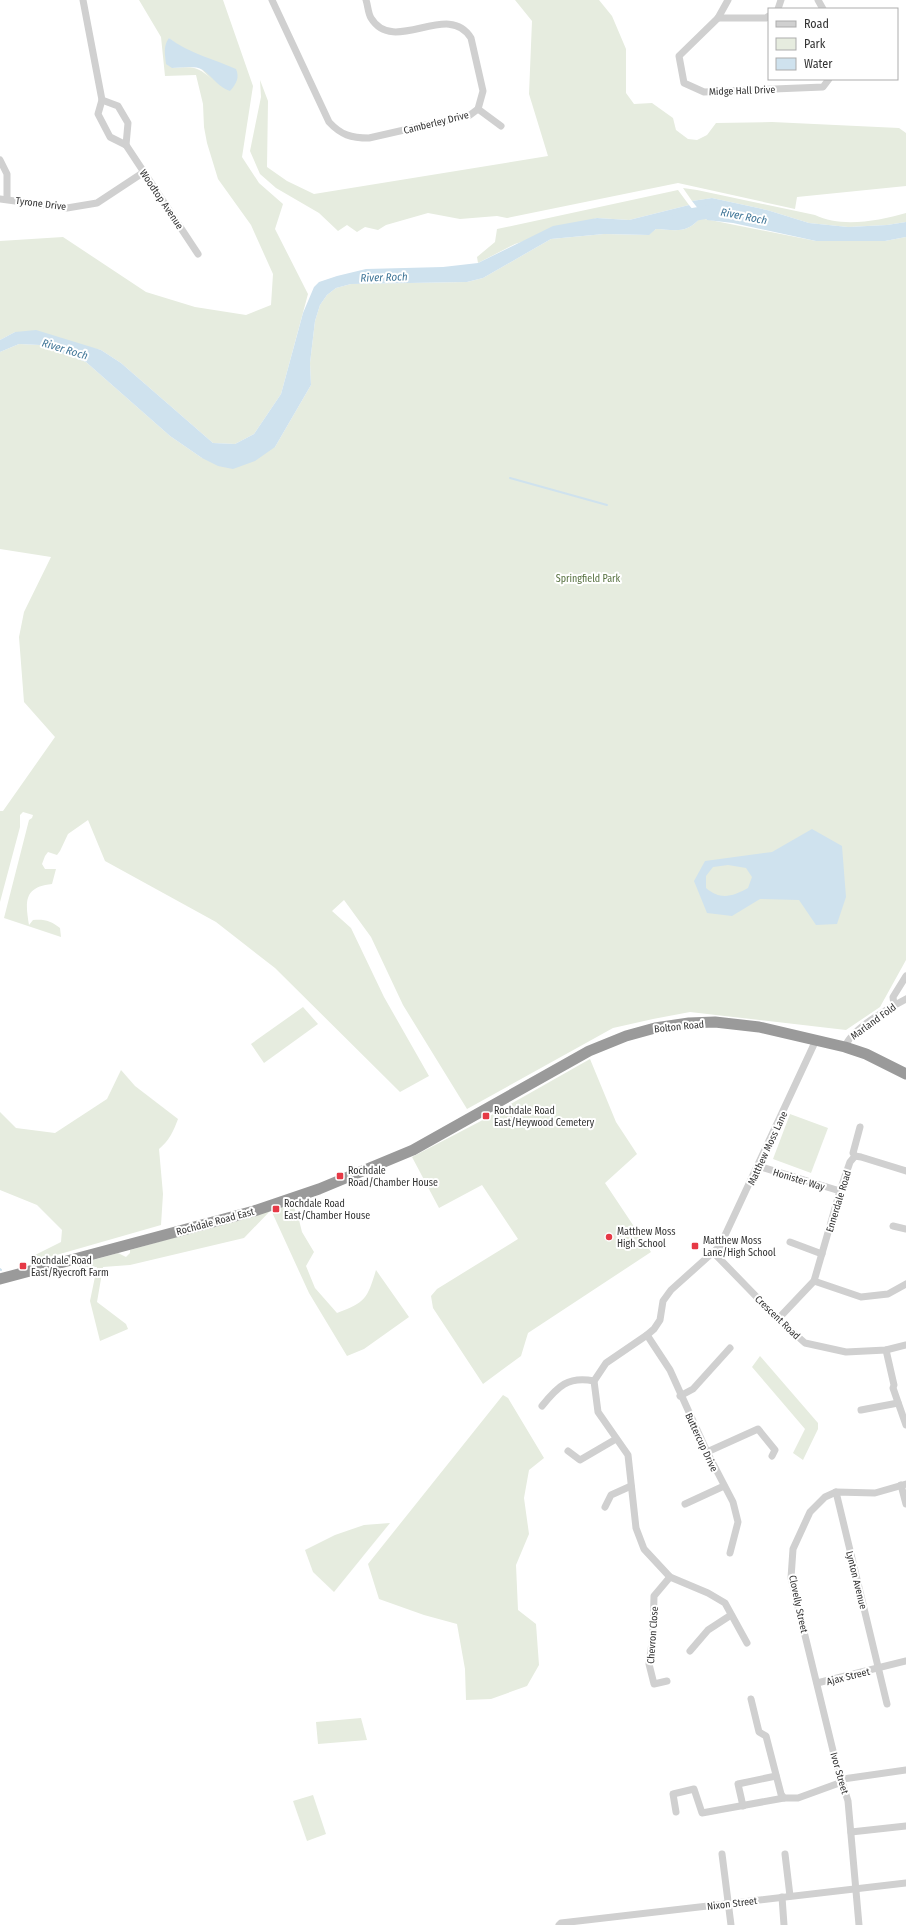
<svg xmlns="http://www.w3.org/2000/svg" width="906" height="1925" viewBox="0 0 906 1925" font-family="'Fira Sans Condensed',sans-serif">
<rect width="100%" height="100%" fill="#fff"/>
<g fill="#e6ecdf" fill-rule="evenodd">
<path d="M 139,0 L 223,0 L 253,86 L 242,157 L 259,183 L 283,204 L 275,229 L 308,294 L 281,394 L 254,434 L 235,444 L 213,443 L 121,363 L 101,350 L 15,332 L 0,340 L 0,241 L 63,237 L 146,292 L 195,307 L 246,315 L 271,305 L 273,274 L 251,225 L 218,179 L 207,143 L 204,127 L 203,104 L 196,75 L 165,76 L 161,37 ZM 169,38 L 181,48 L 212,80 C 197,65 192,67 172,68 Z"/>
<path d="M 515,0 L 599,0 L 612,16 L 626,49 L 626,93 L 634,104 L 652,103 L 673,118 L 676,130 L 688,139 L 697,140 L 707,135 L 716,123 L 772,122 L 899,128 L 906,133 L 906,186 L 797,197 L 795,209 L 678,183 L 507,218 L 497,216 L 460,219 L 428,213 L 386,225 L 378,230 L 365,227 L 357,232 L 347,225 L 338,231 L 319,213 L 276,188 L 260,174 L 250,151 L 261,97 L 260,80 L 268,101 L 267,167 L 287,181 L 314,194 L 548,156 L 529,94 L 532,21 Z"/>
<path d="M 683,188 L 697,190 L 815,215 C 841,228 878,221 906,213 L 906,222 L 887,225 L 848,227 L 809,223 L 767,210 L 712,198 L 692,201 Z"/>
<path d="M 678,190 L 689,205 L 629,220 L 597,218 L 515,244 L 478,263 L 477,257 L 495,242 L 497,229 Z"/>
<path d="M 700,218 L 816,241 L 885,241 L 906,237 L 906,960 L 880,1007 L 846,1030 L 690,1012 L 653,1019 L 613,1028 L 467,1109 L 403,1005 L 371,937 L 344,900 L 332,911 L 351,928 L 384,997 L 429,1076 L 400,1092 L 275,968 L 216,922 L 105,861 L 88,820 L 68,834 L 60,851 L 57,855 L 48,852 L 45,856 L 42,864 L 45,869 L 56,869 L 52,884 C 24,887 25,901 29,925 L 33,920 C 45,919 51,921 60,928 L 61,937 L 4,918 L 29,820 L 32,818 L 33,815 L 23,812 L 20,815 L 20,827 L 0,902 L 0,811 L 3,811 L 55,737 L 24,702 L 19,637 L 24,612 L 51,557 L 0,549 L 0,352 L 19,344 L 40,345 L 86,362 L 170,436 L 202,458 L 275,447 L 311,385 L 310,363 L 315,321 L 320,305 L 327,295 L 336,288 L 351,284 L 467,282 L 483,278 L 551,239 L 604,234 L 648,235 L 656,229 C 675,230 687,234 700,218 Z"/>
<path d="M 303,1007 L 318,1024 L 264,1063 L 251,1044 Z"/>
<path d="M 590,1059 L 616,1122 L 637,1154 L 605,1183 L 651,1252 L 528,1333 L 521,1356 L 483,1384 L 433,1308 L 431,1296 L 437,1289 L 518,1239 L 482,1185 L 439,1208 L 412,1157 L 479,1122 Z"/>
<path d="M 121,1070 L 135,1086 L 178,1119 C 174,1130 169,1141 159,1149 L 163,1194 L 161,1225 L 32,1262 L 33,1256 L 61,1242 L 62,1230 L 37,1205 L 0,1190 L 0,1112 L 16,1128 L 55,1133 L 107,1099 Z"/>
<path d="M 790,1114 L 828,1128 L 811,1173 L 773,1159 Z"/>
<path d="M 292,1204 L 298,1216 L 302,1232 L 314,1252 L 306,1266 L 315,1288 L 337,1313 C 366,1302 367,1299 376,1270 L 409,1317 L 364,1349 L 347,1356 L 309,1293 L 271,1210 L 244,1238 L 130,1265 L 103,1267 L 97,1302 L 126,1324 L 128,1329 L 100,1341 L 90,1301 L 97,1267 L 79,1267 L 79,1264 L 118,1253 L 126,1257 L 130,1253 L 130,1250 L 271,1210 Z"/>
<path d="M 760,1356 L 818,1423 L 818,1429 L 803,1460 L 793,1453 L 805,1429 L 752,1367 Z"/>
<path d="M 503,1395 L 508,1398 L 544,1458 L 529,1470 L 524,1498 L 529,1534 L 516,1565 L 518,1610 L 536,1624 L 539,1665 L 527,1686 L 491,1699 L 466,1700 L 465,1669 L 457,1624 L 424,1615 L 379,1599 L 368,1564 Z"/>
<path d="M 390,1523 L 334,1592 L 313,1572 L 305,1550 L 335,1535 L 364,1525 Z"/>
<path d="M 361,1718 L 367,1740 L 318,1744 L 316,1722 Z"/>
<path d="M 313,1795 L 326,1834 L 307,1841 L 293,1801 Z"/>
</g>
<g fill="#cfe2ee" fill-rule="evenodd">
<path d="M 169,38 C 188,53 214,59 236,69 C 240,78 236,84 230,91 C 218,87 213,77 203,70 C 194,65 182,68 172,68 L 166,64 C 165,54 163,46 169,38 Z"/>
<path d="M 712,198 L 767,210 L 809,223 L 848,227 L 887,225 L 906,222 L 906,237 L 885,241 L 816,241 L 733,223 L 707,220 L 692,201 Z"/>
<path d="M 689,205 L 700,218 C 687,234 675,230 656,229 L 649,235 L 604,234 L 551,239 L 483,278 L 467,282 L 351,284 L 336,288 L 327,295 L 320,305 L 315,321 L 310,363 L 311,385 L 275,447 L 255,461 L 233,469 L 218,466 L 202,458 L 170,436 L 86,362 L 40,345 L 19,344 L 0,352 L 0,340 L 15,332 L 36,330 L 101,350 L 121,363 L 213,443 L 235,444 L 254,434 L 281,394 L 303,313 L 314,287 L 319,282 L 337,276 L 366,269 L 443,267 L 478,263 L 553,226 L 597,218 L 629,220 Z"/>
<path d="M 812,829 L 842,846 L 846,897 L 837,924 L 816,925 L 799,900 L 760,899 L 732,916 L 707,913 L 694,881 L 705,861 L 772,852 ZM 728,865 L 746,868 L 752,877 L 748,888 C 732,897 720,900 706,888 L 706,876 L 713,867 Z"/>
</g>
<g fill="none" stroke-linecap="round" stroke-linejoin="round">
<g stroke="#cfe2ee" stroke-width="2">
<path d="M 510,478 L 607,505"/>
<path d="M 0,1269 L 1,1270"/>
</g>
<path stroke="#cfe2ee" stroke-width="13" d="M 679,217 L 719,210"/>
<g stroke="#d0d0d0" stroke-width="7">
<path d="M 83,0 L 102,100 L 118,106 L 128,123 L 126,145"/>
<path d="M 272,0 L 329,122 C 341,135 351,138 369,138 L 470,115 L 478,109 L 483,91 L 471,38 C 448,0 394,56 371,18 C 368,13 368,6 366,0"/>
<path d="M 728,0 L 718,18 L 679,56 L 684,83 L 704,92 L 823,87 L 829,79"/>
<path d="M 818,0 L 823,9"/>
<path d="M 778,9 L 781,0"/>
<path d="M 718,18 L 766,18 L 769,16"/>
<path d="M 102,100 L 98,114 L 110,137 L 126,145 L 198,254"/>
<path d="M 478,109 L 501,126"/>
<path d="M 0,160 L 7,174 L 7,199"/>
<path d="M 0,199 L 67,208 L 97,203 L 144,172"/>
<path d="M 894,1005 L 893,997 L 906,976"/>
<path d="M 845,1047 C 851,1029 889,1008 906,999"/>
<path d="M 855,1156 L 861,1157 L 906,1171"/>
<path d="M 758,1166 L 840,1191"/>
<path d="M 893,1226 L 906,1229"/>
<path d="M 790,1242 L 822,1254"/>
<path d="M 713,1252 L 778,1319 L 805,1343 L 846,1352 L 886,1350 L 906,1345"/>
<path d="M 814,1281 L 861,1297 L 888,1294 L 906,1284"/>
<path d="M 778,1319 L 814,1281 L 840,1191 L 850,1162 L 855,1156 L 853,1153 L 860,1127"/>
<path d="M 647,1335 L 670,1370 L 707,1452 L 733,1502 L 738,1522 L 730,1553"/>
<path d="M 886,1350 L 894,1385 L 893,1388 L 906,1425"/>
<path d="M 680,1396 L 693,1389 L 730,1348"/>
<path d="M 542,1406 C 558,1386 568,1376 594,1381"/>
<path d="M 861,1410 L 898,1403"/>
<path d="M 568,1451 L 580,1460 L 616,1439"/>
<path d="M 707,1452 L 758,1429 L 775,1450 L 772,1456"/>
<path d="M 901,1485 L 906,1504"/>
<path d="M 836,1492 L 887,1704"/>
<path d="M 685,1504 L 724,1486"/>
<path d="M 605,1507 L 611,1495 L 631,1486"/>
<path d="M 747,1643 L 725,1603 L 708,1593 L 670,1577 L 644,1549 L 636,1528 L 628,1455 L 598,1412 L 594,1381 L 606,1363 L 647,1335 L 654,1329 L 660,1320 L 663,1301 L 671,1290 L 720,1246 L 816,1040"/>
<path d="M 690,1651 L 708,1630 L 731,1615"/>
<path d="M 667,1681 L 654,1684 L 649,1664 L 653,1636 L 654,1596 L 670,1577"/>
<path d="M 817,1683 L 906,1661"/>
<path d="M 751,1699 L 759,1732 L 766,1736 L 781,1794 L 784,1798 L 798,1798 L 842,1782"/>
<path d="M 843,1779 L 906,1770"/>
<path d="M 743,1806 L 738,1784 L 776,1776"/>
<path d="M 676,1812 L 673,1794 L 694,1789 L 702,1813 L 784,1798"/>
<path d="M 851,1832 L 906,1826"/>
<path d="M 722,1854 L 731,1925"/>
<path d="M 785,1854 L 790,1896"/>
<path d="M 782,1897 L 784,1925"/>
<path d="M 559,1925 L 561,1923 L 906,1883"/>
<path d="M 859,1925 L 848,1801 L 842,1782 L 843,1779 L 837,1767 L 791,1578 L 793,1549 L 810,1512 L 825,1497 L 836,1492 L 875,1493 L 906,1484"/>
</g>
<path stroke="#9a9a9a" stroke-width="11" d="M 0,1279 L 254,1211 L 319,1189 L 413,1150 L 589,1051 L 626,1036 L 655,1028 L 689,1023 L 715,1022 L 759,1027 L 845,1047 L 866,1054 L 906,1074"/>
</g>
<g fill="#e63946" stroke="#fff" stroke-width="1.5">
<rect x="482" y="1112" width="8" height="8" rx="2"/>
<rect x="336" y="1172" width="8" height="8" rx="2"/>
<rect x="272" y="1205" width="8" height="8" rx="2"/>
<circle cx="609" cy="1237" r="4"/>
<rect x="691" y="1242" width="8" height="8" rx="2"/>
<rect x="19" y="1262" width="8" height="8" rx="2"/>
</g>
<g text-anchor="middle" stroke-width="4" stroke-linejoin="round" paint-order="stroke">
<g font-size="10" fill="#333" stroke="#fff">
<text transform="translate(742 90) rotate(-2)" y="4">Midge Hall Drive</text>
<text transform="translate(436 122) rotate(-14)" y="4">Camberley Drive</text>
<text transform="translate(162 199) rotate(56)" y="4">Woodtop Avenue</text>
<text transform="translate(41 203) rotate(7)" y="4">Tyrone Drive</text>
<text transform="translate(873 1021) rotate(-36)" y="4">Marland Fold</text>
<text transform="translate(679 1026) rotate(-6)" y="4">Bolton Road</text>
<text transform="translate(767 1148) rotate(-65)" y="4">Matthew Moss Lane</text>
<text transform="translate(799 1179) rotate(17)" y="4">Honister Way</text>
<text transform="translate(838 1201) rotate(-73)" y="4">Ennerdale Road</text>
<text transform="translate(215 1221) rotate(-15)" y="4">Rochdale Road East</text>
<text transform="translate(778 1317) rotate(44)" y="4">Crescent Road</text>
<text transform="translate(702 1442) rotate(65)" y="4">Buttercup Drive</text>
<text transform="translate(857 1580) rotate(76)" y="4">Lynton Avenue</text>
<text transform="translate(799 1604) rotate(78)" y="4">Clovelly Street</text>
<text transform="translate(652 1635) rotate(-86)" y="4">Chevron Close</text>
<text transform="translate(848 1676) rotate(-14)" y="4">Ajax Street</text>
<text transform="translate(840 1773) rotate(74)" y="4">Ivor Street</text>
<text transform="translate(732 1903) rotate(-7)" y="4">Nixon Street</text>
</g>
<g font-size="10" fill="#56703f" stroke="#fff">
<text x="588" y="582">Springfield Park</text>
</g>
<g font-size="10" fill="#333" stroke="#fff" text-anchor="start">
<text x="494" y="1114">Rochdale Road<tspan x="494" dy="12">East/Heywood Cemetery</tspan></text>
<text x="348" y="1174">Rochdale<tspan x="348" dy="12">Road/Chamber House</tspan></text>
<text x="284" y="1207">Rochdale Road<tspan x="284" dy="12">East/Chamber House</tspan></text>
<text x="617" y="1235">Matthew Moss<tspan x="617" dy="12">High School</tspan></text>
<text x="703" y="1244">Matthew Moss<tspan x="703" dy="12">Lane/High School</tspan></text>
<text x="31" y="1264">Rochdale Road<tspan x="31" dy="12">East/Ryecroft Farm</tspan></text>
</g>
<g font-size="11" font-style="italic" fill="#3f7597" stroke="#fff">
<text transform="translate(744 216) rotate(11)" y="4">River Roch</text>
<text transform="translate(384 277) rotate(-2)" y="4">River Roch</text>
<text transform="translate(65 349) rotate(17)" y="4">River Roch</text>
</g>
</g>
<rect x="768" y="8" width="130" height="72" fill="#ffffff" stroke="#adadad"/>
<rect x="776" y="21" width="20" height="6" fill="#d0d0d0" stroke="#adadad"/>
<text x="804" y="28" font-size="12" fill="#333333">Road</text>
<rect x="776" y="38" width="20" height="12" fill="#e6ecdf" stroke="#adadad"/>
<text x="804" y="48" font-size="12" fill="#333333">Park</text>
<rect x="776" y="58" width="20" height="12" fill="#cfe2ee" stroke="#adadad"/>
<text x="804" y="68" font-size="12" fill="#333333">Water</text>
</svg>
